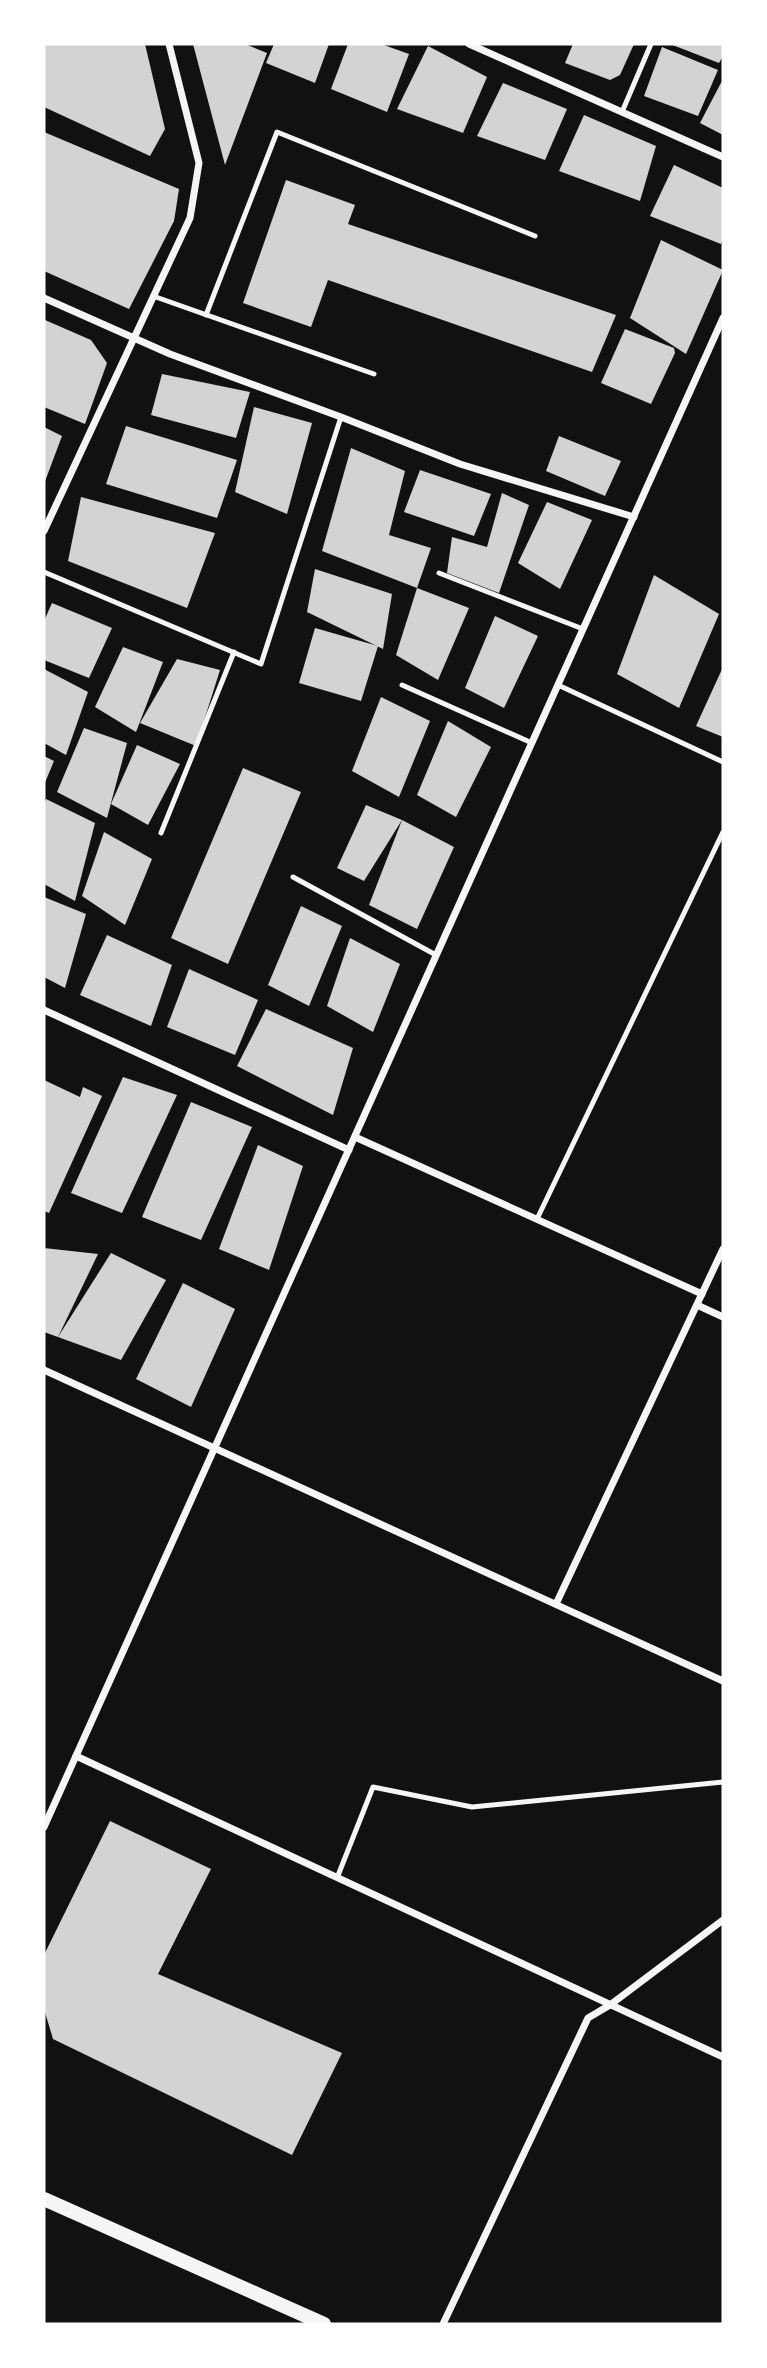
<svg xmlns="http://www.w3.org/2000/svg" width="767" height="2368" viewBox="0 0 767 2368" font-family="'Crimson Pro',serif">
<rect width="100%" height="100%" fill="#111"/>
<g fill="#d3d3d3">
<path d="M 44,44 L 145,44 L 165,129 L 150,156 L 44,107 Z"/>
<path d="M 193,44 L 245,44 L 267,53 L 225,165 Z"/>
<path d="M 274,44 L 329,44 L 315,83 L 266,63 Z"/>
<path d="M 348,44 L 381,44 L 409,54 L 387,112 L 331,89 Z"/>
<path d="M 573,44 L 634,44 L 620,75 L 610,80 L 565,63 Z"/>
<path d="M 670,44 L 723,44 L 723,56 L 719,63 Z"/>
<path d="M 428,46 L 487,77 L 463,133 L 397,109 Z"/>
<path d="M 662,47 L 718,70 L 698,116 L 644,96 Z"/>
<path d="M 723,79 L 723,135 L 700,123 Z"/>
<path d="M 503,83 L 567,109 L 545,160 L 477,136 Z"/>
<path d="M 584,115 L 656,146 L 640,201 L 559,171 Z"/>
<path d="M 44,132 L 179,189 L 174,221 L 129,309 L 44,271 Z"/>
<path d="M 674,165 L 723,188 L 723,239 L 721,244 L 650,216 Z"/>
<path d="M 286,180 L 355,205 L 348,224 L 616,315 L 592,372 L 328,280 L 311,327 L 243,303 Z"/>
<path d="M 661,240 L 723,270 L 686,354 L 630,318 Z"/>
<path d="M 45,320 L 91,340 L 107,363 L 85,424 L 44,407 Z"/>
<path d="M 625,329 L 674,348 L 675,353 L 651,404 L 601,383 Z"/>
<path d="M 162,374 L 250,392 L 236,438 L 151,415 Z"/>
<path d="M 254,407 L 312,423 L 287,514 L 235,492 Z"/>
<path d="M 126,426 L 237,460 L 217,518 L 106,484 Z"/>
<path d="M 44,427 L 62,436 L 44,484 Z"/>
<path d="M 559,436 L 621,461 L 605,496 L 546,471 Z"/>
<path d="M 351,448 L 405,471 L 389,535 L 431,548 L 417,588 L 322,551 Z"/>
<path d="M 420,470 L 491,494 L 474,536 L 404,512 Z"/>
<path d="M 502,493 L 529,505 L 499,593 L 447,573 L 452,537 L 487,547 Z"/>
<path d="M 81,497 L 215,533 L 187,608 L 68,561 Z"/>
<path d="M 547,502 L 592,520 L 560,589 L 518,563 Z"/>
<path d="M 315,569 L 392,594 L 383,649 L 307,612 Z"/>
<path d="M 654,575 L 719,614 L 679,708 L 617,674 Z"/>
<path d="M 417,588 L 469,608 L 438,680 L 396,655 Z"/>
<path d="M 52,603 L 112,628 L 89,678 L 44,660 L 44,621 Z"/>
<path d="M 495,616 L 538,636 L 504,708 L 465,688 Z"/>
<path d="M 315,628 L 378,646 L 361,701 L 299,683 Z"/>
<path d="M 123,647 L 163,662 L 136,732 L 95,707 Z"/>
<path d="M 177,659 L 220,670 L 196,746 L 140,723 Z"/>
<path d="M 723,667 L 723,737 L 696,726 Z"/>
<path d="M 44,669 L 88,692 L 66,755 L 44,743 Z"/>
<path d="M 381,697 L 430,721 L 399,797 L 352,771 Z"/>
<path d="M 448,721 L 491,747 L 456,817 L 417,795 Z"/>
<path d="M 84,728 L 127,743 L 107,818 L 57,792 Z"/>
<path d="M 137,745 L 180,764 L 148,825 L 111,804 Z"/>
<path d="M 44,756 L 54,761 L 44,785 Z"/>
<path d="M 243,768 L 301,792 L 228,964 L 171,938 Z"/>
<path d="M 46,799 L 95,823 L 75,901 L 44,884 L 44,805 Z"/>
<path d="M 366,805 L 402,820 L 364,881 L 337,868 Z"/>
<path d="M 402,820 L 454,847 L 417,929 L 369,905 Z"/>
<path d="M 104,832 L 152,859 L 125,925 L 82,896 Z"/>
<path d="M 44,897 L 86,914 L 65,988 L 44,977 Z"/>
<path d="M 301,906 L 342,926 L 309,1006 L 268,985 Z"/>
<path d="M 107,935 L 172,965 L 151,1026 L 80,995 Z"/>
<path d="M 350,938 L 400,964 L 373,1032 L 327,1006 Z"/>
<path d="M 189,969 L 258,1000 L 235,1055 L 167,1027 Z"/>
<path d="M 266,1009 L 353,1048 L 333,1115 L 237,1066 Z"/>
<path d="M 123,1077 L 177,1095 L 122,1213 L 71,1193 Z"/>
<path d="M 44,1080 L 80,1097 L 83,1087 L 102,1096 L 49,1213 L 44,1211 Z"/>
<path d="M 191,1102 L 252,1127 L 201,1240 L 142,1217 Z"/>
<path d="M 258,1145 L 303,1166 L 269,1270 L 219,1249 Z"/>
<path d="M 44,1248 L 98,1254 L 58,1337 L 44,1332 Z"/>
<path d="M 111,1253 L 166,1280 L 121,1360 L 58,1337 Z"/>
<path d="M 183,1283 L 235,1309 L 191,1407 L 136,1379 Z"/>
<path d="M 110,1821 L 211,1869 L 158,1974 L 342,2053 L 292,2155 L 53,2039 L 44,2009 L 44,1955 Z"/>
</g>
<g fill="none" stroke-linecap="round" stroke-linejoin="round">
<g stroke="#f5f5f5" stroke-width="5">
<path d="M 622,112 L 651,44"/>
<path d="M 153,296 L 374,374"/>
<path d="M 206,315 L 277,132 L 535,236"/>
<path d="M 44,572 L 261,664 L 341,417"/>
<path d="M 439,573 L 583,629"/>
<path d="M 402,685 L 532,743"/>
<path d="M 558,685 L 723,762"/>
<path d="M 161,833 L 234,652"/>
<path d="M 293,877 L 436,955"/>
<path d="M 537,1219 L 723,832"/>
<path d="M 337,1878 L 373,1787 L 472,1807 L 723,1782"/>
</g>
<g stroke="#f5f5f5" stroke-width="7">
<path d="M 469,44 L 723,157"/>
<path d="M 44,298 L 170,354 L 341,417 L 460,464 L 634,517"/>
<path d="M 44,531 L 190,218 L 199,163 L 169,44"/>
<path d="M 44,1010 L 349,1150"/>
<path d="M 355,1137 L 702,1294"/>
<path d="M 697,1305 L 723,1317"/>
<path d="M 44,1370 L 723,1681"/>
<path d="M 556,1604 L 723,1249"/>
<path d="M 76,1756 L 723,2057"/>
<path d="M 44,1827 L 723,318"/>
<path d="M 443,2324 L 588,2018 L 610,2005 L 723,1920"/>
</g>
<path stroke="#f5f5f5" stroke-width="14" d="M 44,2199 L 324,2324"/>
</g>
<rect width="767" height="2368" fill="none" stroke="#ffffff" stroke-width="91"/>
</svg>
